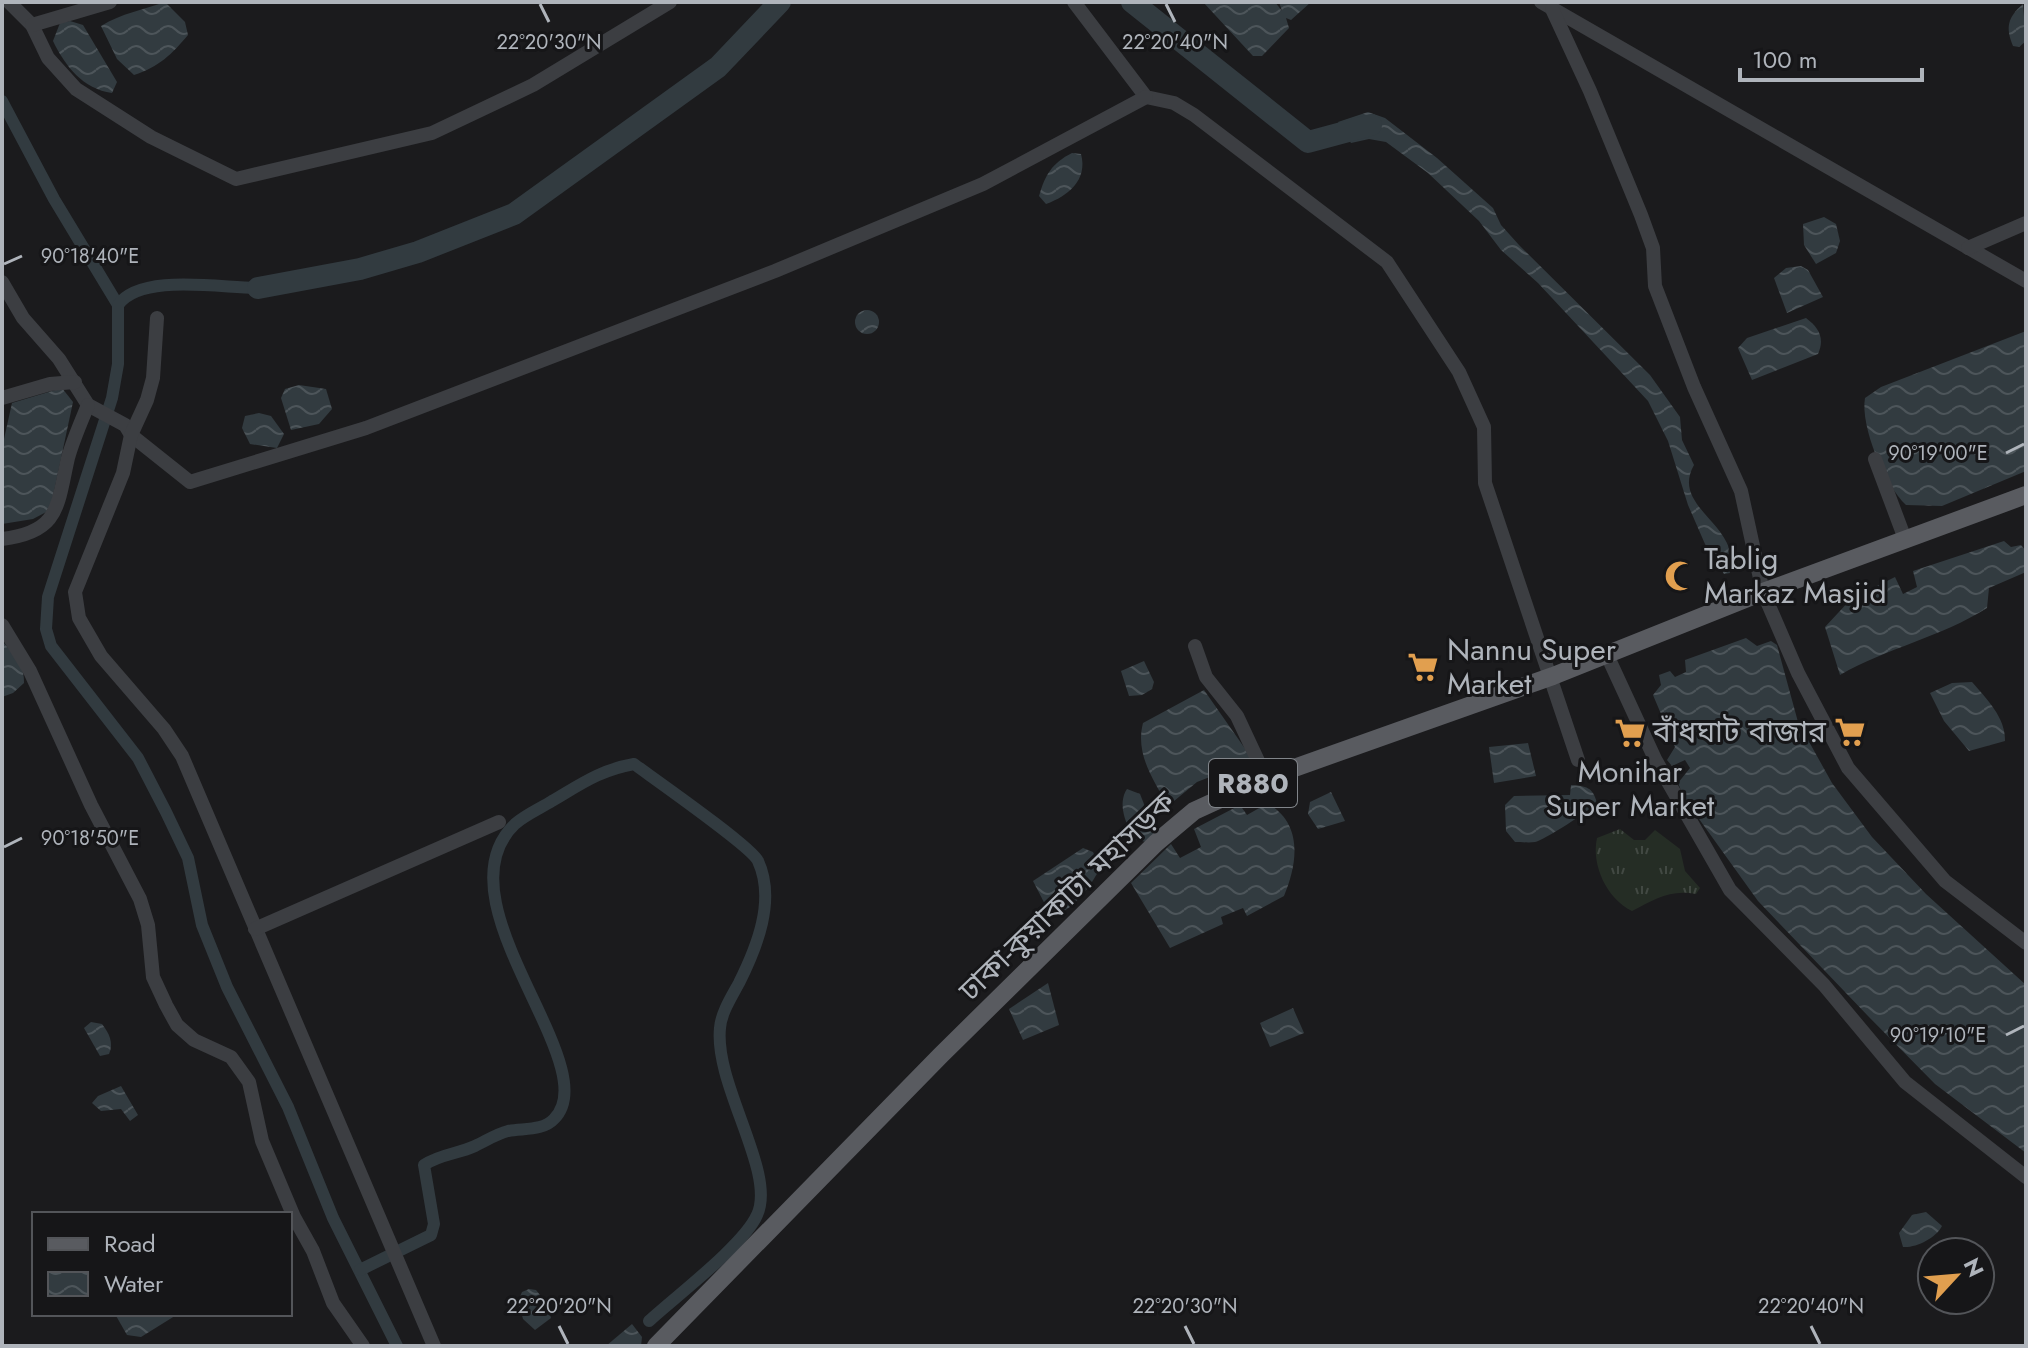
<svg xmlns="http://www.w3.org/2000/svg" width="2028" height="1348" viewBox="0 0 2028 1348" font-family="Jost,'Noto Sans Bengali',sans-serif">
<defs>
<pattern id="grass-tufts" width="24" height="20" patternUnits="userSpaceOnUse" patternTransform="scale(2)"><rect width="24" height="20" fill="#252d25"/><path d="M3 7l-1-3M5 7V3M7 7l1-3M15 17l-1-3M17 17v-4M19 17l1-3" fill="none" stroke="#424943"/></pattern>
<pattern id="water-waves" width="16" height="10" patternUnits="userSpaceOnUse" patternTransform="scale(2)"><rect width="16" height="10" fill="#323b40"/><path d="M0 5q4-4 8 0t8 0" fill="none" stroke="#4d555a"/></pattern>
</defs>
<rect width="100%" height="100%" fill="#1b1b1d"/>
<path fill="url(#grass-tufts)" d="M 1620,829 L 1634,840 L 1645,840 L 1655,830 L 1680,849 L 1685,871 L 1700,888 L 1696,894 C 1670,889 1655,899 1632,911 C 1607,899 1591,865 1597,838 Z"/>
<g fill="url(#water-waves)">
<path d="M 165,2 L 185,22 L 188,35 C 172,54 159,67 134,75 L 117,59 L 101,26 C 122,13 143,10 165,2 Z"/>
<path d="M 1203,2 L 1275,2 L 1282,11 L 1279,2 L 1311,2 L 1291,20 L 1286,18 L 1289,28 L 1262,56 L 1253,56 Z"/>
<path d="M 2023,4 L 2026,41 L 2019,47 L 2013,46 C 2005,27 2008,17 2023,4 Z"/>
<path d="M 70,21 L 83,25 L 117,82 L 112,93 C 83,89 65,66 53,41 L 60,23 Z"/>
<path d="M 1368,112 L 1385,118 L 1437,158 L 1493,208 L 1501,225 L 1519,245 L 1650,375 L 1680,417 L 1682,440 L 1694,465 C 1674,500 1719,518 1729,548 C 1732,557 1727,563 1730,573 L 1724,574 L 1705,544 L 1688,505 L 1668,441 L 1648,401 L 1538,283 L 1501,250 L 1479,221 L 1428,173 L 1386,142 L 1369,139 L 1351,143 L 1338,122 Z"/>
<path d="M 1072,153 L 1081,154 C 1088,180 1068,196 1046,204 L 1039,196 C 1045,175 1052,163 1072,153 Z"/>
<path d="M 1824,217 L 1836,224 L 1840,241 L 1836,253 L 1816,264 L 1804,245 L 1803,224 Z"/>
<path d="M 1801,266 L 1808,270 L 1823,297 L 1787,313 L 1774,278 L 1786,268 Z"/>
<circle cx="867" cy="322" r="12"/>
<path d="M 1806,318 C 1819,328 1825,338 1818,354 L 1752,380 L 1738,348 L 1747,338 Z"/>
<path d="M 2026,331 L 2026,471 L 1942,506 L 1906,505 C 1885,486 1860,426 1865,398 L 1881,387 Z"/>
<path d="M 299,385 L 326,389 L 332,409 L 319,424 L 291,430 L 281,398 L 285,389 Z"/>
<path d="M 62,388 L 73,402 L 50,510 L 33,519 L 2,524 L 2,448 L 12,403 Z"/>
<path d="M 259,413 L 271,416 L 284,434 L 277,448 L 250,444 L 242,428 L 245,416 Z"/>
<path d="M 2004,541 L 2011,547 L 2021,545 L 2026,551 L 2026,572 L 1989,588 L 1987,608 C 1941,637 1887,648 1840,675 L 1825,627 L 1851,599 L 1895,577 L 1903,594 L 1917,587 L 1913,571 Z"/>
<path d="M 1746,638 L 1757,646 L 1771,641 L 1777,645 L 1798,722 L 1832,783 L 1872,837 L 1926,894 L 2026,985 L 2026,1153 L 1935,1084 L 1868,1016 L 1758,901 L 1684,798 L 1678,783 L 1690,768 L 1685,760 L 1672,766 L 1667,760 L 1675,747 L 1653,695 L 1661,685 L 1659,675 L 1670,671 L 1675,677 L 1686,672 L 1685,660 Z"/>
<path d="M 4,643 C 14,655 25,666 24,683 L 13,693 L 2,697 Z"/>
<path d="M 1144,661 L 1154,682 L 1152,689 L 1142,695 L 1129,696 L 1121,671 Z"/>
<path d="M 1972,682 C 1986,698 2006,718 2005,741 L 1969,751 L 1944,721 L 1930,693 L 1952,683 Z"/>
<path d="M 1204,690 L 1253,760 L 1197,782 L 1168,806 C 1153,779 1135,754 1143,723 Z"/>
<path d="M 1528,743 L 1536,776 L 1494,783 L 1489,747 Z"/>
<path d="M 1571,785 C 1586,786 1593,787 1597,803 C 1592,809 1543,841 1535,842 C 1529,843 1521,842 1515,842 L 1506,831 L 1505,805 L 1514,796 L 1570,795 Z"/>
<path d="M 1127,789 L 1140,794 L 1155,832 L 1146,842 L 1134,839 C 1126,824 1117,804 1127,789 Z"/>
<path d="M 1331,792 L 1345,821 L 1318,829 L 1308,814 L 1310,802 Z"/>
<path d="M 1261,800 C 1303,819 1299,860 1284,896 L 1247,916 L 1243,908 L 1221,917 L 1223,924 L 1170,948 L 1131,883 L 1171,844 L 1180,858 L 1201,847 L 1194,829 L 1240,805 L 1247,815 L 1261,807 Z"/>
<path d="M 1083,848 L 1093,852 L 1100,868 C 1092,885 1070,914 1051,916 L 1033,881 Z"/>
<path d="M 1048,983 L 1059,1025 L 1023,1040 L 1009,1009 Z"/>
<path d="M 1293,1008 L 1304,1033 L 1270,1047 L 1260,1023 Z"/>
<path d="M 91,1022 L 102,1024 C 109,1033 114,1043 109,1054 L 100,1056 L 84,1028 Z"/>
<path d="M 121,1086 L 138,1115 L 130,1121 L 121,1109 L 101,1111 L 92,1103 L 98,1096 Z"/>
<path d="M 1926,1212 L 1942,1226 C 1936,1238 1916,1248 1903,1247 L 1899,1233 L 1912,1215 Z"/>
<path d="M 529,1289 L 536,1290 L 547,1304 L 551,1318 L 535,1330 L 523,1319 L 518,1301 L 522,1292 Z"/>
<path d="M 115,1314 L 178,1314 L 141,1337 L 127,1335 Z"/>
<path d="M 632,1324 L 642,1337 L 641,1346 L 606,1346 Z"/>
</g>
<g fill="none" stroke-linecap="round" stroke-linejoin="round">
<g stroke="#323b40" stroke-width="12">
<path d="M 2,101 L 54,199 L 118,305"/>
<path d="M 258,288 C 220,288 141,273 118,305 L 118,364 L 112,398 L 48,597 L 46,629 L 51,646 L 138,758 L 166,812 L 188,858 L 202,925 L 227,987 L 288,1107 L 333,1218 L 397,1346"/>
<path d="M 360,1270 L 431,1235 L 434,1224 L 424,1165 C 440,1154 458,1154 475,1146 C 486,1141 496,1134 508,1131 C 523,1128 543,1131 554,1119 C 608,1066 434,901 515,824 C 525,815 541,808 552,801 C 581,784 600,770 634,764 C 653,778 752,847 758,861 C 776,900 757,947 739,983 C 732,996 721,1013 720,1028 C 714,1085 777,1173 757,1215 C 744,1245 675,1297 649,1321"/>
</g>
<g stroke="#323b40" stroke-width="22">
<path d="M 1132,2 L 1308,142 L 1371,125"/>
<path d="M 258,288 L 360,269 L 418,252 L 514,214 L 718,67 L 780,2"/>
</g>
<g stroke="#3c3e42" stroke-width="14">
<path d="M 9,2 L 32,25 L 48,58 L 76,89 L 151,137 L 236,179 L 432,133 L 533,85 L 670,2"/>
<path d="M 1074,2 L 1146,97 L 1174,103 L 1194,115 L 1387,262 L 1459,372 L 1484,427 L 1485,483 L 1578,760"/>
<path d="M 1541,2 L 2026,281"/>
<path d="M 1552,9 L 1590,91 L 1641,215 L 1653,248 L 1655,286 L 1694,387 L 1741,491 L 1763,592 L 1798,673 L 1848,768 L 1945,881 L 2026,943"/>
<path d="M 32,25 L 110,2"/>
<path d="M 1968,248 L 2026,223"/>
<path d="M 2,282 L 23,318 L 59,359 L 88,405 L 125,425 L 131,435 L 190,482 L 366,428 L 775,271 L 983,184 L 1146,97"/>
<path d="M 157,318 L 153,378 L 147,400 L 131,435 L 123,473 L 75,592 L 79,618 L 101,656 L 164,729 L 182,756 L 434,1346"/>
<path d="M 2,398 L 50,384 L 75,382"/>
<path d="M 1875,459 L 1905,539"/>
<path d="M 2,539 C 60,532 57,506 68,458 C 73,440 81,422 88,405"/>
<path d="M 2,625 L 30,671 L 91,805 L 140,899 L 148,925 L 153,977 L 166,1005 L 177,1025 L 194,1040 L 231,1057 L 249,1082 L 262,1141 L 294,1217 L 313,1251 L 333,1303 L 363,1346"/>
<path d="M 1195,646 L 1206,677 L 1237,716 L 1266,778"/>
<path d="M 1607,655 L 1655,759 L 1730,890 L 1824,985 L 1905,1082 L 2026,1177"/>
<path d="M 255,929 L 499,822"/>
</g>
<path stroke="#595b60" stroke-width="18" d="M 656,1346 L 941,1055 L 1156,843 L 1194,811 L 1266,778 L 1553,676 L 1763,592 L 2026,495"/>
</g>
<path fill="none" stroke="#afb4bb" stroke-width="3" d="M 540,4 L 549,22M 1166,4 L 1175,22M 4,264 L 22,256M 2006,453 L 2024,444M 4,847 L 22,838M 2006,1035 L 2024,1026M 559,1326 L 568,1344M 1185,1326 L 1194,1344M 1811,1326 L 1820,1344"/>
<defs>
<g id="mosque-bare" transform="scale(2.4)"><path d="M3.5-4.9A6 6 0 1 0 3.5 4.9A5 5 0 1 1 3.5-4.9Z" fill="#e19f4f" stroke="#161618" stroke-width="2.5" paint-order="stroke"/></g>
<g id="supermarket-bare" transform="scale(2.4)"><path d="M-6-5.5h2.5l.6 2H6L4.5 2H-2.5L-4.4-4H-6ZM-1.5 3.2a1.3 1.3 0 1 0 .1 0ZM3 3.2a1.3 1.3 0 1 0 .1 0Z" fill="#e19f4f" stroke="#161618" stroke-width="2.5" paint-order="stroke"/></g>
</defs>
<g fill-rule="evenodd">
<use href="#mosque-bare" x="1680" y="576"/>
<use href="#supermarket-bare" x="1423" y="667"/>
<use href="#supermarket-bare" x="1850" y="732"/>
<use href="#supermarket-bare" x="1630" y="733"/>
</g>
<g text-anchor="middle" stroke-width="6" stroke-linejoin="round" paint-order="stroke">
<rect fill="#161618" stroke="#81858a" stroke-width="2" x="1209" y="759" width="88" height="48" rx="6"/>
<g font-size="28" font-weight="bold" fill="#afb4bb">
<text x="1253" y="793">R880</text>
</g>
<g font-size="30" fill="#afb4bb" stroke="#161618" text-anchor="start">
<text x="1704" y="569">Tablig<tspan x="1704" dy="34">Markaz Masjid</tspan></text>
<text x="1447" y="660">Nannu Super<tspan x="1447" dy="34">Market</tspan></text>
<text x="1826" y="742" text-anchor="end">বাঁধঘাট বাজার</text>
<text x="1630" y="782" text-anchor="middle">Monihar<tspan x="1630" dy="34">Super Market</tspan></text>
</g>
<g font-size="30" fill="#afb4bb" stroke="#161618">
<text transform="translate(1067 896) rotate(-44)" y="10">ঢাকা-কুয়াকাটা মহাসড়ক</text>
</g>
</g>
<g font-size="20" text-anchor="middle" fill="#afb4bb" stroke="#161618" stroke-width="6" stroke-linejoin="round" paint-order="stroke">
<text x="549" y="49">22°20'30"N</text>
<text x="1175" y="49">22°20'40"N</text>
<text x="90" y="263">90°18'40"E</text>
<text x="1938" y="460">90°19'00"E</text>
<text x="90" y="845">90°18'50"E</text>
<text x="1938" y="1042">90°19'10"E</text>
<text x="559" y="1313">22°20'20"N</text>
<text x="1185" y="1313">22°20'30"N</text>
<text x="1811" y="1313">22°20'40"N</text>
</g>
<rect width="2028" height="1348" fill="none" stroke="#afb4bb" stroke-width="8"/>
<rect x="32" y="1212" width="260" height="104" fill="#161618" stroke="#535559" stroke-width="2"/>
<rect x="48" y="1238" width="40" height="12" fill="#595b60" stroke="#535559" stroke-width="2"/>
<text x="104" y="1252" font-size="24" fill="#afb4bb">Road</text>
<rect x="48" y="1272" width="40" height="24" fill="url(#water-waves)" stroke="#535559" stroke-width="2"/>
<text x="104" y="1292" font-size="24" fill="#afb4bb">Water</text>
<g transform="translate(1956 1276) rotate(64)"><circle r="38" fill="#161618" stroke="#535559" stroke-width="2"/>
<path d="M0-6L14 30L0 20L-14 30Z" fill="#e19f4f"/>
<text y="-12" font-size="22" font-weight="bold" text-anchor="middle" fill="#afb4bb">N</text>
</g>
<path d="M1740 68v12h182v-12" fill="none" stroke="#afb4bb" stroke-width="4"/>
<text x="1752" y="68" font-size="24" fill="#afb4bb" stroke="#161618" stroke-width="6" paint-order="stroke">100 m</text>
</svg>
